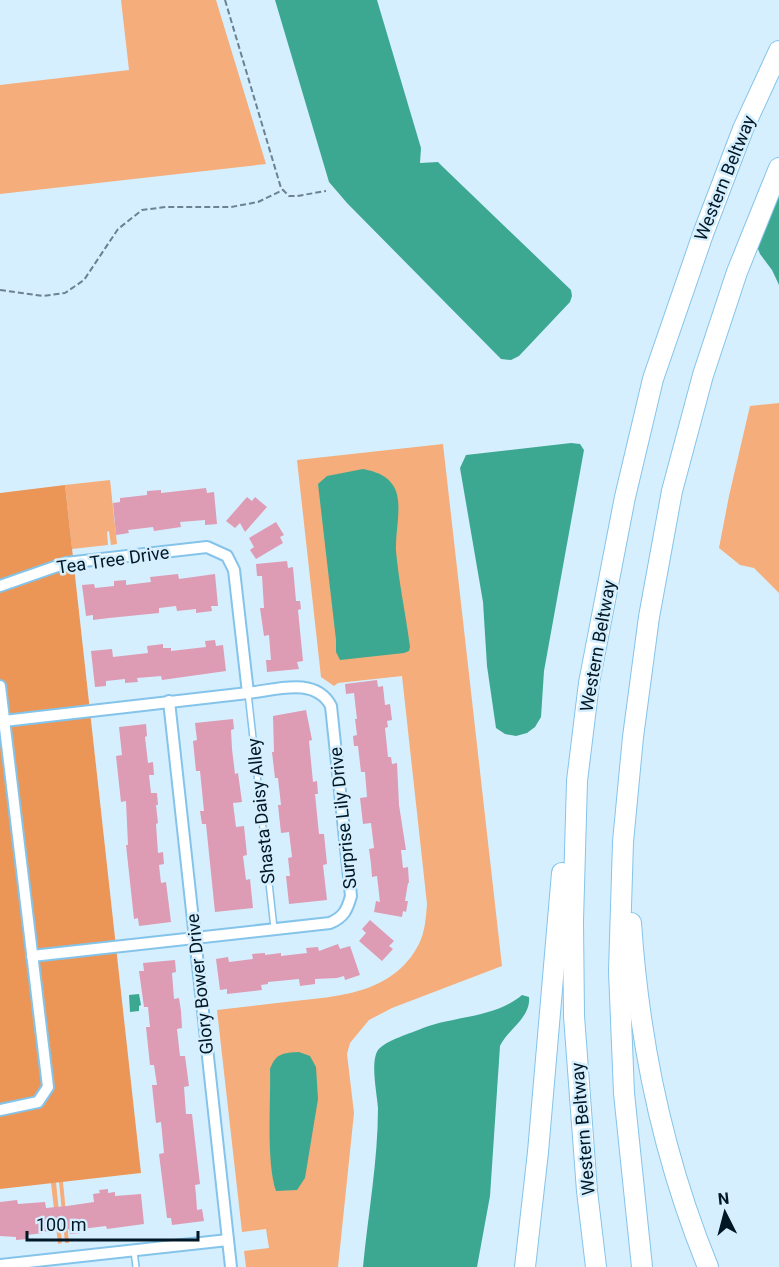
<svg xmlns="http://www.w3.org/2000/svg" width="779" height="1267" viewBox="0 0 779 1267" font-family="Roboto,sans-serif">
<rect width="100%" height="100%" fill="#d6effe"/>
<g fill="#f5ad7b">
<path d="M 121,0 L 216,0 L 266,164 L 0,194 L 0,85 L 129,70 Z"/>
<path d="M 779,403 L 779,593 L 754,568 L 740,565 L 719,548 L 729,496 L 750,406 Z"/>
<path d="M 443,444 L 502,966 L 392,1008 L 369,1020 L 350,1043 L 347,1054 L 354,1113 L 338,1267 L 246,1267 L 244,1251 L 269,1248 L 266,1229 L 242,1232 L 217,1010 C 243,1007 269,1004 295,1001 C 343,996 394,992 419,944 C 425,932 426,917 427,904 L 402,676 L 338,683 L 334,686 L 321,677 L 297,460 Z"/>
<path d="M 110,480 L 117,544 L 111,545 L 109,531 L 107,532 L 108,545 L 72,549 L 65,485 Z"/>
<path d="M 56,1182 L 62,1243 L 58,1244 L 51,1183 Z"/>
<path d="M 59,1182 L 63,1182 L 69,1243 L 65,1243 Z"/>
</g>
<path fill="#eb9657" d="M 65,485 L 141,1173 L 0,1189 L 0,493 Z"/>
<g fill="#3da891">
<path d="M 275,0 L 377,0 L 421,148 L 420,163 L 438,162 L 443,167 L 571,290 L 572,296 L 570,302 L 519,356 L 511,360 L 501,359 L 347,203 L 329,182 Z"/>
<path d="M 779,167 L 779,285 L 772,270 L 760,254 L 751,231 Z"/>
<path d="M 571,443 L 580,444 L 584,450 L 544,671 L 541,717 L 535,727 L 527,733 L 516,736 L 505,734 L 496,728 L 487,666 L 483,602 L 460,468 L 466,455 Z"/>
<path d="M 363,469 C 377,472 390,476 396,491 C 402,509 395,532 396,551 C 399,584 406,615 410,647 L 409,651 L 404,653 L 340,660 L 336,652 L 336,640 L 318,484 L 327,476 Z"/>
<path d="M 139,994 L 141,1005 L 139,1006 L 139,1011 L 130,1012 L 129,995 Z"/>
<path d="M 522,995 L 529,997 C 531,1018 508,1029 500,1046 L 490,1196 L 477,1267 L 363,1267 C 368,1214 378,1161 378,1108 C 377,1093 370,1062 378,1050 C 386,1040 412,1033 423,1028 C 454,1016 495,1018 522,995 Z"/>
<path d="M 299,1052 L 310,1056 L 316,1067 L 318,1099 L 305,1178 L 297,1190 L 276,1191 C 266,1161 271,1102 270,1069 C 276,1053 283,1053 299,1052 Z"/>
</g>
<g fill="#dd9bb4">
<path d="M 206,488 L 207,493 L 214,492 L 217,524 L 205,525 L 205,520 L 180,522 L 181,527 L 154,531 L 153,527 L 128,530 L 129,533 L 116,535 L 113,503 L 120,502 L 120,498 L 147,495 L 147,491 L 161,490 L 161,493 Z"/>
<path d="M 247,497 L 252,501 L 255,497 L 267,507 L 245,532 L 240,523 L 235,528 L 226,521 Z"/>
<path d="M 276,522 L 284,535 L 280,537 L 283,543 L 256,559 L 250,550 L 254,547 L 249,538 Z"/>
<path d="M 287,561 L 288,568 L 293,567 L 296,601 L 300,601 L 301,609 L 298,610 L 303,661 L 297,662 L 299,669 L 267,672 L 266,660 L 271,660 L 269,635 L 264,636 L 260,608 L 264,608 L 262,576 L 257,576 L 256,564 Z"/>
<path d="M 178,574 L 179,579 L 215,574 L 218,606 L 211,606 L 212,611 L 196,613 L 196,609 L 177,611 L 176,606 L 159,608 L 159,613 L 109,618 L 93,620 L 93,615 L 86,616 L 82,585 L 94,584 L 95,588 L 114,586 L 114,581 L 126,580 L 126,585 L 151,582 L 150,577 Z"/>
<path d="M 215,640 L 216,646 L 223,645 L 226,671 L 162,680 L 161,676 L 137,678 L 138,682 L 125,683 L 125,679 L 106,681 L 106,686 L 95,687 L 91,651 L 112,649 L 113,657 L 148,653 L 147,646 L 163,644 L 163,648 L 171,648 L 171,651 L 206,647 L 205,641 Z"/>
<path d="M 377,680 L 378,687 L 383,686 L 385,705 L 390,704 L 392,720 L 387,721 L 388,727 L 385,728 L 388,757 L 391,757 L 392,764 L 397,763 L 399,805 L 406,850 L 401,850 L 403,868 L 408,867 L 409,883 L 408,883 L 405,901 L 408,901 L 406,912 L 403,911 L 402,917 L 374,912 L 376,901 L 380,902 L 377,876 L 372,877 L 371,864 L 369,849 L 374,848 L 371,823 L 363,824 L 360,798 L 367,797 L 365,772 L 361,772 L 358,746 L 354,746 L 353,736 L 357,735 L 355,719 L 357,719 L 354,693 L 346,694 L 345,684 Z"/>
<path d="M 306,710 L 312,740 L 309,741 L 313,782 L 317,781 L 318,794 L 315,794 L 319,834 L 324,834 L 327,864 L 323,865 L 327,900 L 289,904 L 286,876 L 290,876 L 288,858 L 292,857 L 289,832 L 281,833 L 278,805 L 281,805 L 278,778 L 275,778 L 272,752 L 274,752 L 273,716 Z"/>
<path d="M 233,719 L 234,729 L 231,730 L 232,749 L 235,774 L 238,773 L 242,802 L 233,803 L 236,827 L 244,826 L 247,855 L 243,856 L 246,880 L 250,879 L 253,908 L 215,912 L 206,824 L 202,824 L 200,811 L 204,811 L 200,771 L 196,771 L 193,741 L 197,740 L 195,723 Z"/>
<path d="M 146,724 L 147,736 L 145,737 L 148,763 L 153,762 L 154,775 L 149,775 L 151,793 L 157,793 L 158,805 L 156,805 L 158,823 L 156,824 L 158,853 L 163,852 L 164,864 L 159,865 L 161,883 L 166,882 L 171,922 L 139,926 L 138,918 L 134,919 L 126,845 L 128,845 L 126,801 L 121,802 L 116,756 L 122,755 L 119,727 Z"/>
<path d="M 370,920 L 394,941 L 389,946 L 393,949 L 382,961 L 359,941 L 366,933 L 362,929 Z"/>
<path d="M 338,944 L 340,949 L 350,946 L 360,975 L 345,980 L 344,976 L 337,978 L 315,979 L 315,984 L 300,986 L 299,979 L 268,982 L 268,984 L 261,985 L 262,990 L 227,994 L 227,989 L 220,990 L 216,959 L 228,957 L 229,962 L 253,959 L 252,954 L 265,953 L 265,955 L 281,953 L 281,956 L 307,953 L 306,948 L 318,947 L 319,951 Z"/>
<path d="M 175,960 L 176,972 L 172,973 L 174,999 L 179,998 L 181,1011 L 182,1028 L 177,1029 L 180,1056 L 185,1056 L 189,1086 L 184,1087 L 186,1114 L 192,1114 L 200,1184 L 195,1185 L 196,1195 L 197,1210 L 202,1209 L 204,1221 L 172,1225 L 171,1218 L 167,1218 L 159,1154 L 164,1153 L 161,1122 L 156,1123 L 152,1085 L 157,1085 L 154,1065 L 150,1065 L 146,1027 L 150,1027 L 148,1007 L 144,1007 L 139,971 L 144,971 L 143,963 Z"/>
<path d="M 108,1189 L 108,1193 L 115,1192 L 115,1196 L 141,1194 L 144,1224 L 107,1229 L 106,1226 L 82,1229 L 82,1233 L 70,1234 L 69,1229 L 42,1232 L 43,1233 L 27,1235 L 28,1239 L 16,1240 L 16,1237 L 0,1236 L 0,1202 L 17,1200 L 18,1204 L 45,1202 L 46,1208 L 67,1206 L 94,1202 L 93,1194 L 100,1193 L 99,1190 Z"/>
</g>
<g fill="none" stroke-linecap="round" stroke-linejoin="round">
<g stroke="#85c4ea" stroke-width="8">
<g id="service">
<path d="M 248,693 L 274,928"/>
<path d="M 134,1251 L 136,1267"/>
</g>
</g>
<g stroke="#85c4ea" stroke-width="14">
<g id="minor">
<path d="M 0,586 L 66,563 L 207,547 L 227,556 L 234,570 L 248,693 C 276,690 315,676 331,706 L 351,896 C 347,910 344,917 330,923 L 32,956"/>
<path d="M 0,686 L 48,1087 L 38,1102 L 0,1110"/>
<path d="M 169,701 L 231,1267"/>
<path d="M 4,721 L 248,693"/>
<path d="M 0,1265 L 228,1240"/>
</g>
</g>
<g stroke="#85c4ea" stroke-width="22">
<g id="motorway">
<path d="M 631,923 C 639,1041 663,1157 708,1267"/>
<path d="M 525,1267 L 538,1152 L 562,873"/>
<path d="M 596,1267 L 587,1191 L 574,1016 L 573,921 L 577,781 L 589,683 L 625,497 L 653,379 L 703,234 L 743,129 L 779,51"/>
<path d="M 642,1267 L 624,1093 L 619,971 L 623,842 L 633,737 L 649,617 L 672,491 L 703,375 L 737,272 L 779,168"/>
</g>
</g>
<g stroke="#6a8291" stroke-width="2" stroke-dasharray="6 3" stroke-linecap="butt">
<path d="M 225,0 L 281,188 L 289,196 L 297,196 L 326,191"/>
<path d="M 0,290 L 43,296 L 65,293 L 84,280 L 118,229 L 142,210 L 166,207 L 231,207 L 258,202 L 283,190"/>
</g>
<use href="#service" stroke="#fff" stroke-width="5"/>
<use href="#minor" stroke="#fff" stroke-width="10"/>
<use href="#motorway" stroke="#fff" stroke-width="20"/>
</g>
<g text-anchor="middle" stroke-width="5" stroke-linejoin="round" paint-order="stroke">
<g font-size="18" fill="#001725" stroke="#d6effe">
<text transform="translate(725 178) rotate(-68)" y="6">Western Beltway</text>
<text transform="translate(113 560) rotate(-8)" y="6">Tea Tree Drive</text>
<text transform="translate(598 646) rotate(-80)" y="6">Western Beltway</text>
<text transform="translate(261 811) rotate(-96)" y="6">Shasta Daisy Alley</text>
<text transform="translate(343 818) rotate(-96)" y="6">Surprise Lily Drive</text>
<text transform="translate(200 984) rotate(-96)" y="6">Glory Bower Drive</text>
<text transform="translate(583 1129) rotate(-95)" y="6">Western Beltway</text>
</g>
</g>
<g transform="translate(725 1213) rotate(354)" stroke="#d6effe" stroke-width="4.5" paint-order="stroke">
<path d="M0-4.5L10 22L0 15L-10 22Z" fill="#001725"/>
<text y="-9" font-size="16" font-weight="bold" text-anchor="middle" fill="#001725">N</text>
</g>
<path d="M27 1231v9h171v-9" fill="none" stroke="#001725" stroke-width="3"/>
<text x="36" y="1231" font-size="18" fill="#001725" stroke="#d6effe" stroke-width="4.5" paint-order="stroke">100 m</text>
</svg>
